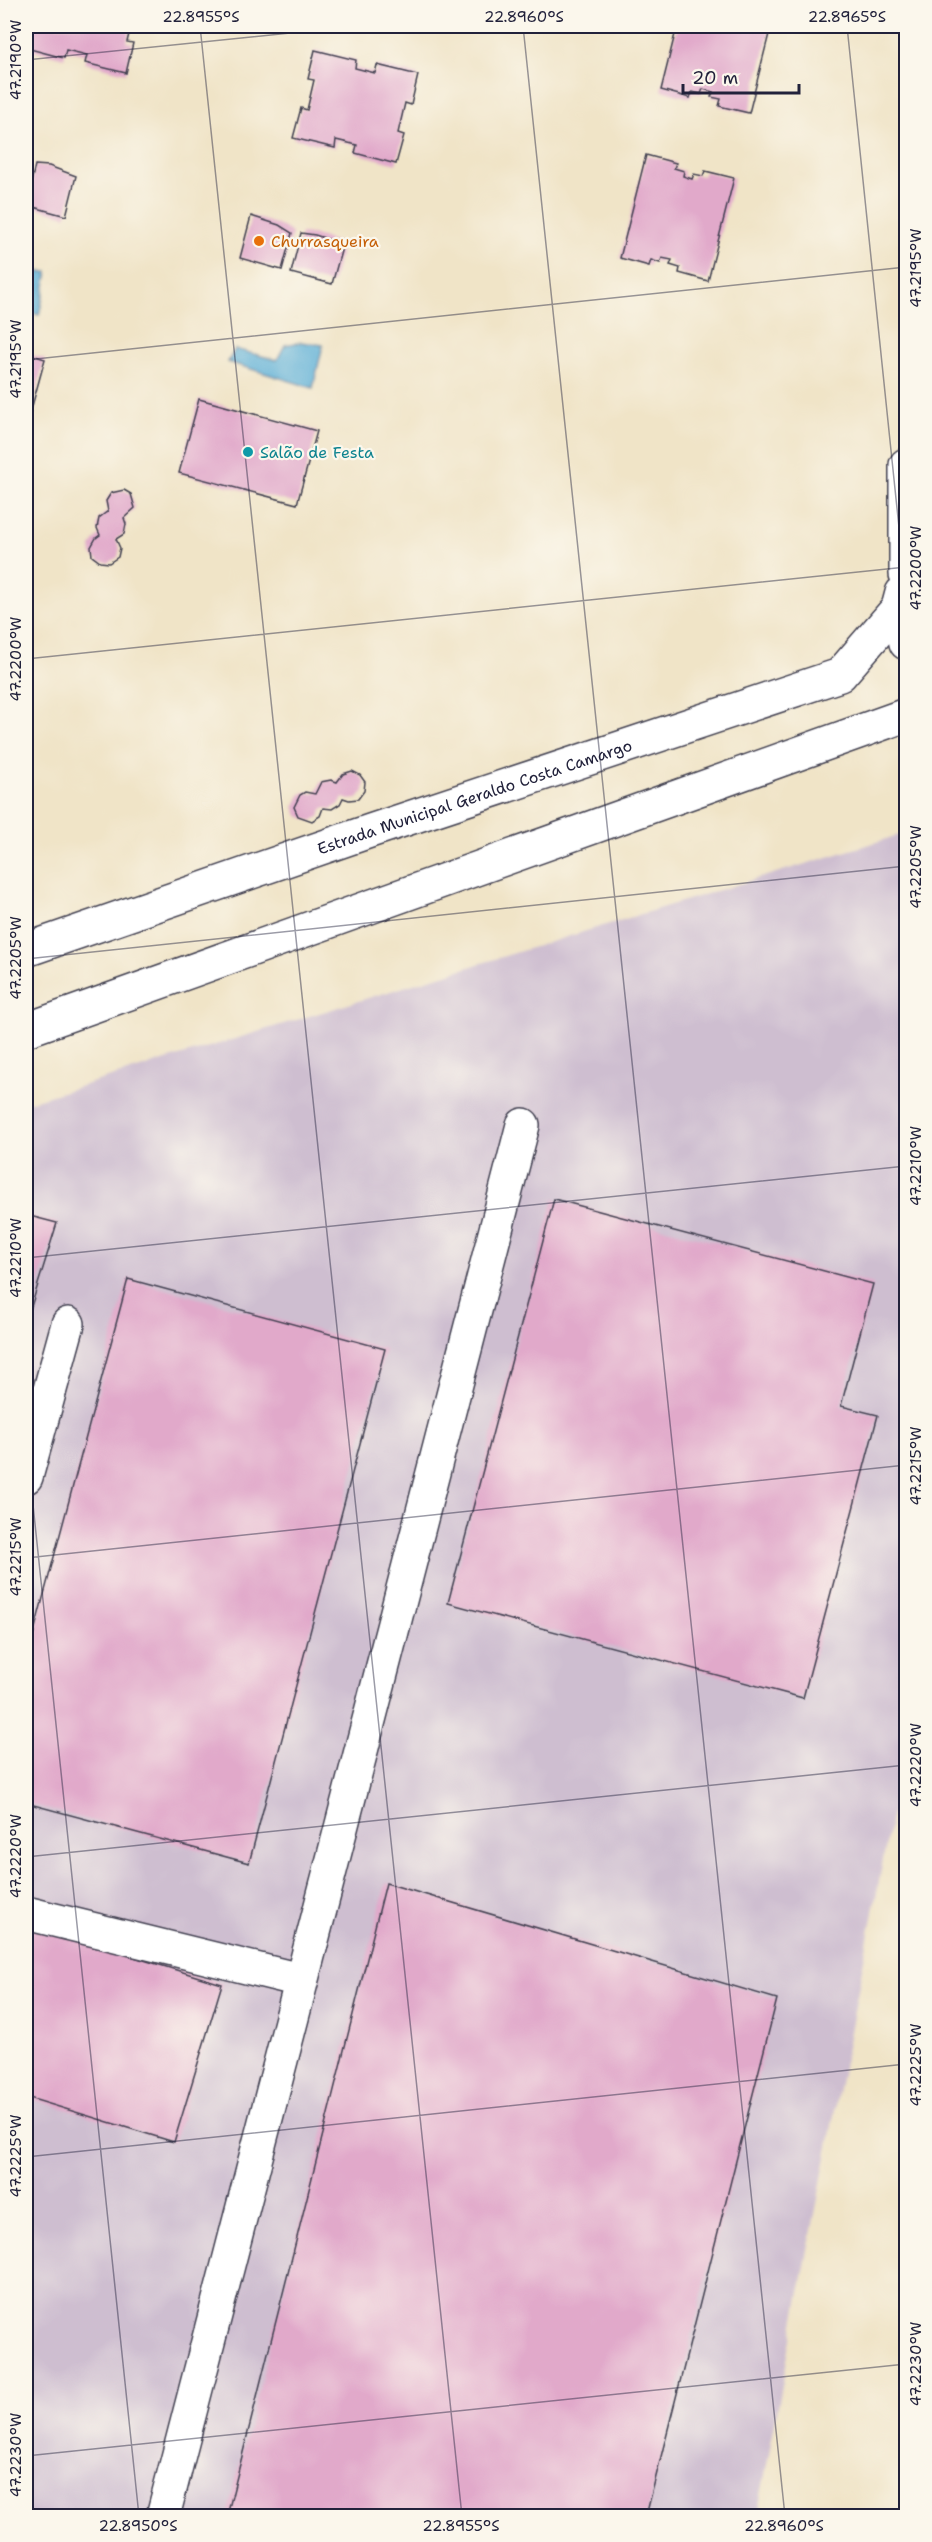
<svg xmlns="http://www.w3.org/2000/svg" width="932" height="2542" viewBox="0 0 932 2542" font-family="'Shantell Sans',sans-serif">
<rect width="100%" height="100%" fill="#fbf7ec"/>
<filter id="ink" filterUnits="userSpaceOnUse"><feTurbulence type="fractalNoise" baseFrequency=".0167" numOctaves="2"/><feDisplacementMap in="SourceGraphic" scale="12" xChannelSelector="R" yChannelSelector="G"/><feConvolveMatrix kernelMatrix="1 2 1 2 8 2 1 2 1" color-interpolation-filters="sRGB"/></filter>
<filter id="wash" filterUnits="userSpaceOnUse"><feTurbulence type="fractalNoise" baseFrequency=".008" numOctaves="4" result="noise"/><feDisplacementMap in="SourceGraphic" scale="24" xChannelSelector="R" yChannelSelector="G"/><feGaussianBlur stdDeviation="1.35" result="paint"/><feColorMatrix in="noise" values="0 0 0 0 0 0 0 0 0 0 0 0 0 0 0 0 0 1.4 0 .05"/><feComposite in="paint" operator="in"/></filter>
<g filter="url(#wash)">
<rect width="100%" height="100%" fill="#f0e4c7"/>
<path fill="#cebed0" d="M 906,833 L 906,1740 L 757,2516 L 26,2516 L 26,1103 Z"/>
<g fill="#5aaed6" stroke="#3e6888" stroke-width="1.5">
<path d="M 26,272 L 48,272 L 39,315 L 26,311 Z"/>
<path d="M 301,342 L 323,345 L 313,388 L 228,362 L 235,349 L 277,360 L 285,345 Z"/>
</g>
<g id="blocks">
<g fill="#e1a9ca">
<path d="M 28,26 L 131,26 L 127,42 L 133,43 L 126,73 L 85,63 L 87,55 L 66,50 L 64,58 L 26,48 Z"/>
<path d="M 677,26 L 771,26 L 749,113 L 719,106 L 721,99 L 711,97 L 713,92 L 703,89 L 701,94 L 692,92 L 690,98 L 661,90 Z"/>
<path d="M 315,50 L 356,60 L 355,68 L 375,73 L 377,65 L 418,75 L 411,105 L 405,103 L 398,133 L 404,135 L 396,164 L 355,153 L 357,145 L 336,140 L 335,148 L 293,138 L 301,108 L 307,110 L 314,80 L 308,79 Z"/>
<path d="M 646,155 L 676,163 L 674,168 L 684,171 L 683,176 L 692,179 L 694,174 L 703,176 L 705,171 L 734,178 L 708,281 L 679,273 L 680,268 L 670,265 L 672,260 L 662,258 L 660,263 L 651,260 L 649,266 L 620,258 Z"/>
<path d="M 35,165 L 49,166 L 76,176 L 66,216 L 26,205 Z"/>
<path d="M 251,216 L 279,225 L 292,233 L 282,270 L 240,258 Z"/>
<path d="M 301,233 L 315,235 L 343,244 L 332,284 L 291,273 Z"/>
<path d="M 26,353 L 45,359 L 26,428 Z"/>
<path d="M 199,399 L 317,431 L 297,504 L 179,473 Z"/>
<path d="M 124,490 L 131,494 L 135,508 L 124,518 L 126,524 L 124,534 L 116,539 L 120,548 L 118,557 L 109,563 L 100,562 L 92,556 L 91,547 L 96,538 L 100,535 L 97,528 L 99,518 L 108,511 L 106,501 L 111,493 Z"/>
<path d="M 352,771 L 360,775 L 365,782 L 364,791 L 358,799 L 349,800 L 343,798 L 340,804 L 332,809 L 323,808 L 320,816 L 312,821 L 298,816 L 294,807 L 300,795 L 305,792 L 315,794 L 321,782 L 331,780 L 337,782 L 343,774 Z"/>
<path d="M 554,1199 L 873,1284 L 841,1406 L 878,1415 L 803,1698 L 448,1603 Z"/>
<path d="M 26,1215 L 57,1223 L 26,1323 Z"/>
<path d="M 128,1279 L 385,1349 L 249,1863 L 26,1803 L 26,1662 Z"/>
<path d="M 386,1883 L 777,1999 L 646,2516 L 227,2516 Z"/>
<path d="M 26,1924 L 222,1984 L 174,2142 L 26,2097 Z"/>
</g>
</g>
</g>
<g filter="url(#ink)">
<use href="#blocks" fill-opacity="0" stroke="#413f50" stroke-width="1.5"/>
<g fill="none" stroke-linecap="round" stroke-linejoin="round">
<g stroke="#413f50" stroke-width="36">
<g id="minor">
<path d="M 906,574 L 906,465"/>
<path d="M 902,593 L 898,608 L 906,643"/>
<path id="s1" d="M 26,950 L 370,831 L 840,675 L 898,608"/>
<path d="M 26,1030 L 906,715"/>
<path d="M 26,1477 L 68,1324"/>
<path d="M 26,1913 L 300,1980"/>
<path d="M 163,2516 L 523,1125"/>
</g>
</g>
<use href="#minor" stroke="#fff" stroke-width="33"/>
</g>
</g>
<path fill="none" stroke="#22223b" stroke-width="1.5" stroke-opacity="0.45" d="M 200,26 L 462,2516M 523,26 L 785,2516M 847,26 L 906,595M 26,60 L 358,26M 26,360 L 906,267M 26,659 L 906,567M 26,959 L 906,866M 26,1258 L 906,1166M 26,1438 L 139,2516M 26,1558 L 906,1465M 26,1857 L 906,1765M 26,2157 L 906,2064M 26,2456 L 906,2364"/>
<circle fill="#e8710a" stroke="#fbf7ec" stroke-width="2" cx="259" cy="241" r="6"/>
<circle fill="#0f9aa8" stroke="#fbf7ec" stroke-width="2" cx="248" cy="452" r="6"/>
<g text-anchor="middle" stroke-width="4.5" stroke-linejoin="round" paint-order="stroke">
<g font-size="16" fill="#c56008" stroke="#fbf7ec" text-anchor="start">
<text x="271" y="247">Churrasqueira</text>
</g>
<g font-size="16" fill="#0d838f" stroke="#fbf7ec" text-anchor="start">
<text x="260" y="458">Salão de Festa</text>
</g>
<g font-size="16" fill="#22223b" stroke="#fbf7ec">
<text dy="6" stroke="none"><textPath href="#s1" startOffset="474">Estrada Municipal Geraldo Costa Camargo</textPath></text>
</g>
</g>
<rect width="932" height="2542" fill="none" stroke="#fbf7ec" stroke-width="66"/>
<path d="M683 84v9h116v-9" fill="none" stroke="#22223b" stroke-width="3"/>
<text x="692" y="84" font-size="18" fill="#22223b" stroke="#fbf7ec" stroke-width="4.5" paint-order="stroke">20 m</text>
<rect x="33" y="33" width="866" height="2476" fill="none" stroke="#22223b" stroke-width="2"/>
<g font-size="15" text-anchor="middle" fill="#22223b">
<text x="201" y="22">22.8955°S</text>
<text x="524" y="22">22.8960°S</text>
<text x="847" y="22">22.8965°S</text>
<text transform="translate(16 60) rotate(-90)" y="5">47.2190°W</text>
<text transform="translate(916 268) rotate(-90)" y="5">47.2195°W</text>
<text transform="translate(16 359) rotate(-90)" y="5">47.2195°W</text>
<text transform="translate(916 568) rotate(-90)" y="5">47.2200°W</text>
<text transform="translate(16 659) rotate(-90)" y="5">47.2200°W</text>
<text transform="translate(916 867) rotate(-90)" y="5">47.2205°W</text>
<text transform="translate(16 958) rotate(-90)" y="5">47.2205°W</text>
<text transform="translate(916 1166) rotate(-90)" y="5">47.2210°W</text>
<text transform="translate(16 1258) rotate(-90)" y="5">47.2210°W</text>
<text transform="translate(916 1466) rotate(-90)" y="5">47.2215°W</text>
<text transform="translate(16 1557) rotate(-90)" y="5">47.2215°W</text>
<text transform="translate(916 1765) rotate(-90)" y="5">47.2220°W</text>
<text transform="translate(16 1856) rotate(-90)" y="5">47.2220°W</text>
<text transform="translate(916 2065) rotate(-90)" y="5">47.2225°W</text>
<text transform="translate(16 2156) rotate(-90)" y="5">47.2225°W</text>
<text transform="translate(916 2364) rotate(-90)" y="5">47.2230°W</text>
<text transform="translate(16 2455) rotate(-90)" y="5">47.2230°W</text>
<text x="138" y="2531">22.8950°S</text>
<text x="461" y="2531">22.8955°S</text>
<text x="784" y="2531">22.8960°S</text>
</g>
</svg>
